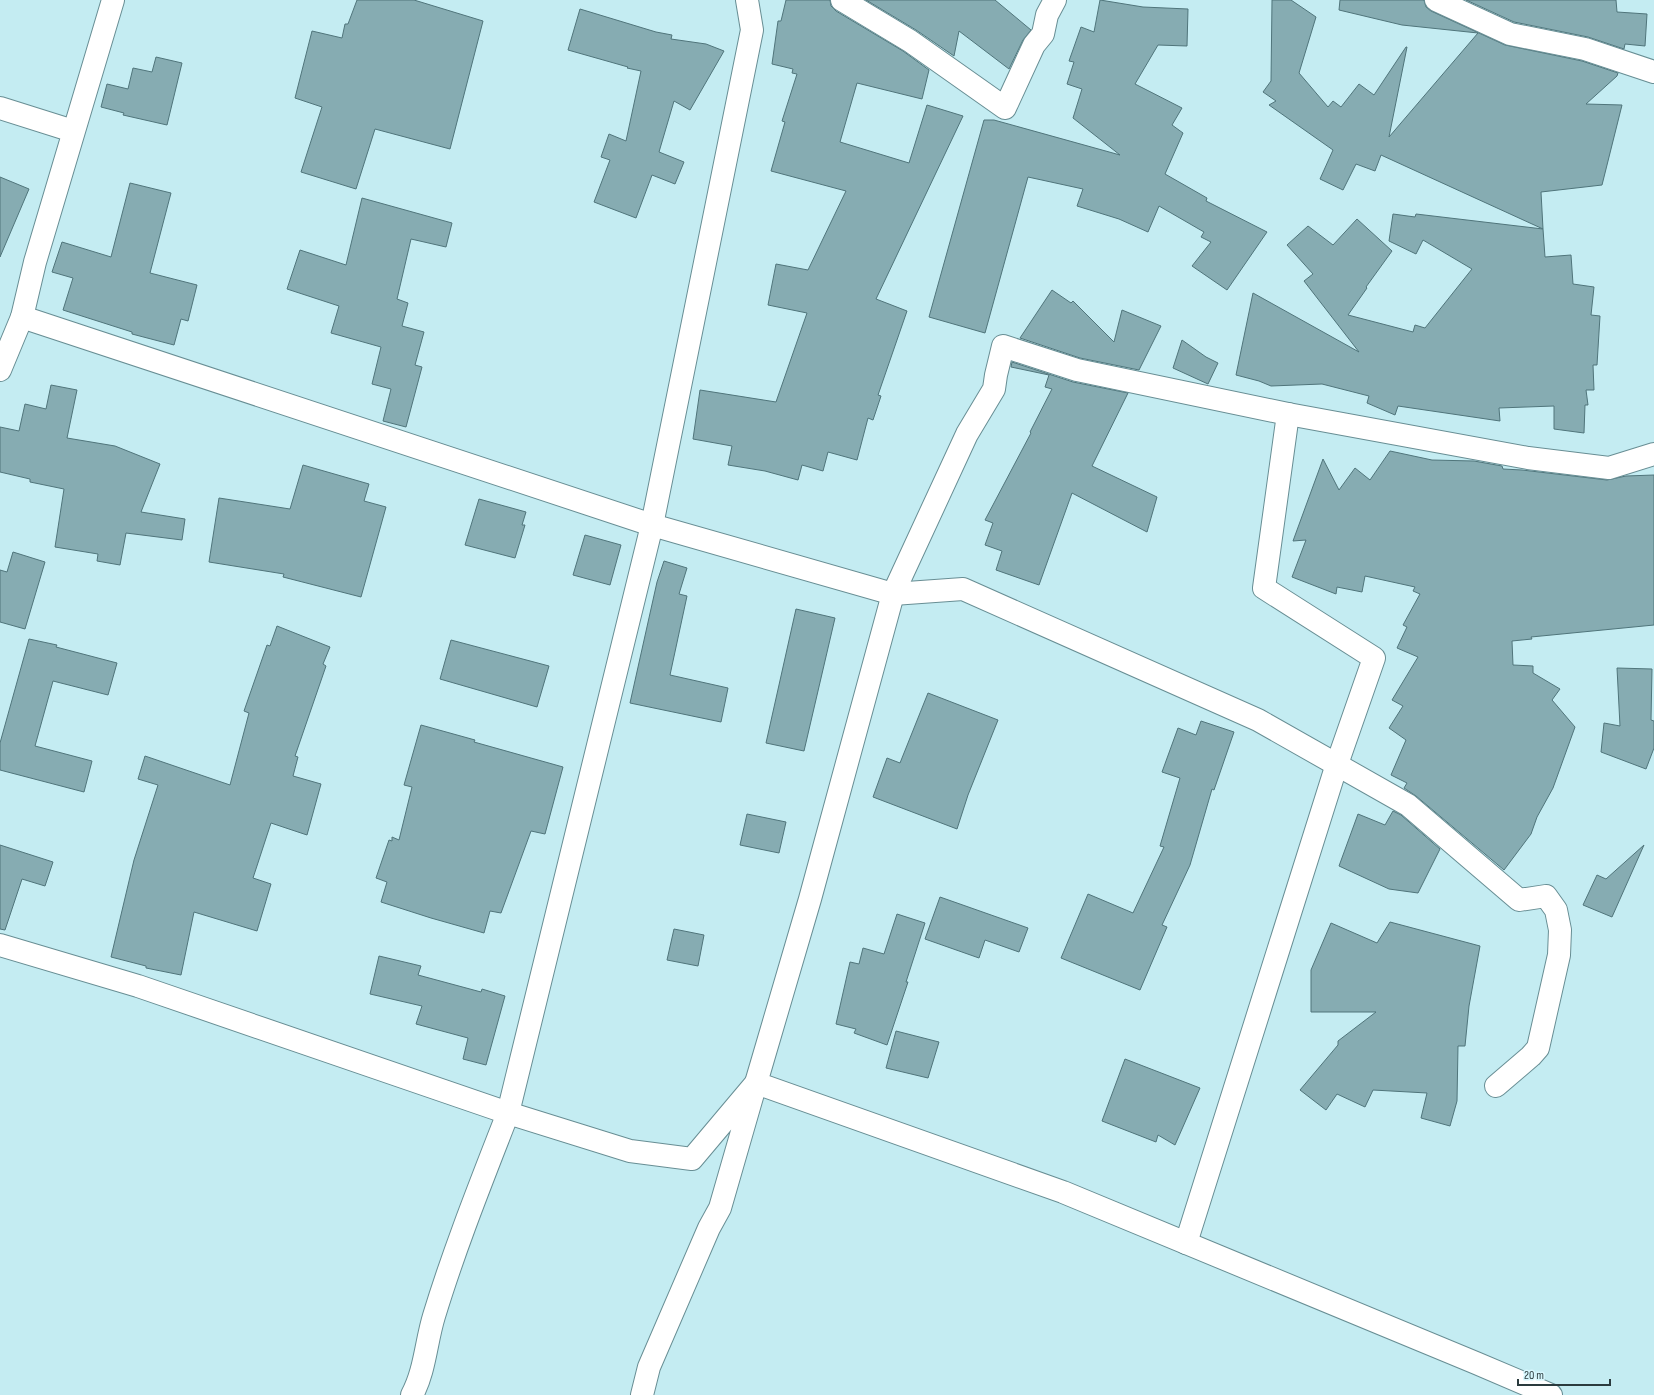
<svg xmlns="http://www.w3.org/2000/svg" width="1654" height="1395" viewBox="0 0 1654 1395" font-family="'Sofia Sans Condensed',sans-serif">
<rect width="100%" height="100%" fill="#c4ecf2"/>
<g fill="#86acb2" stroke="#50757b">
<path d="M 357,0 L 414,0 L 483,21 L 450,149 L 375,129 L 356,189 L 301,172 L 322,107 L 295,98 L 312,31 L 342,38 L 345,24 L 348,24 Z"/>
<path d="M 786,0 L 830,0 L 831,6 L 836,11 L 903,51 L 929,70 L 922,99 L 857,83 L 840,142 L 909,163 L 927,105 L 963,116 L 876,299 L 907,311 L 878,395 L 881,396 L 873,420 L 868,418 L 857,460 L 828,452 L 823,471 L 802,465 L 798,480 L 765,471 L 728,465 L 732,446 L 693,439 L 700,390 L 776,402 L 807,313 L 768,305 L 776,264 L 808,270 L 846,191 L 771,171 L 785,122 L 782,121 L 797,74 L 792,73 L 793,69 L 772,64 L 778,21 L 781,21 Z"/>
<path d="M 866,0 L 995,0 L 1031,30 L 1023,40 L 1009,69 L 959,31 L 954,56 L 916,30 Z"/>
<path d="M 1100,0 L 1143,7 L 1188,9 L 1187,46 L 1158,45 L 1135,84 L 1182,108 L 1172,125 L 1183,133 L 1165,174 L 1207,198 L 1206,201 L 1267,232 L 1227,290 L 1192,266 L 1211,242 L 1201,237 L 1204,232 L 1159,206 L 1148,232 L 1119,219 L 1077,206 L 1083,189 L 1028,177 L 985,333 L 929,317 L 984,120 L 994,120 L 1120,155 L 1073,118 L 1082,89 L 1067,84 L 1074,62 L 1069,61 L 1081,27 L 1094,32 Z"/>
<path d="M 1272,0 L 1291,0 L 1316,17 L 1299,73 L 1328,107 L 1333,101 L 1341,107 L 1359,84 L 1374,95 L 1406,47 L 1407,47 L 1389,137 L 1478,33 L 1402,25 L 1339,10 L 1340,0 L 1424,0 L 1426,7 L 1431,11 L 1505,45 L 1582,61 L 1618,73 L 1617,76 L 1586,104 L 1622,105 L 1602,185 L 1541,192 L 1543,229 L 1381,155 L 1375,171 L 1356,164 L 1343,190 L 1320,179 L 1333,150 L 1269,105 L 1276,101 L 1263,92 L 1271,81 Z"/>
<path d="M 1466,0 L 1616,0 L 1617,12 L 1647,14 L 1645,46 L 1625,44 L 1624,49 L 1588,37 L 1514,22 Z"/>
<path d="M 580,9 L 656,32 L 672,35 L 671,39 L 706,44 L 724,51 L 690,110 L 674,101 L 659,152 L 684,162 L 675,184 L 652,175 L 636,218 L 594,202 L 610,160 L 601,157 L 609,134 L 626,141 L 641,71 L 627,68 L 628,67 L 568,50 Z"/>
<path d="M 156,57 L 182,63 L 167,125 L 123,115 L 124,113 L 101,107 L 107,84 L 128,89 L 133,68 L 152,72 Z"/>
<path d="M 0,177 L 29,189 L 0,257 Z"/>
<path d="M 130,183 L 171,193 L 150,273 L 197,285 L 188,321 L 181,319 L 174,345 L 132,334 L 132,332 L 63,310 L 73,278 L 52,272 L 62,242 L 111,257 Z"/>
<path d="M 362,198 L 452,223 L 446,247 L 411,239 L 397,299 L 408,303 L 402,326 L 424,332 L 415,365 L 422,367 L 406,427 L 383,421 L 391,389 L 372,384 L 381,347 L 331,333 L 339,306 L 287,289 L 300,250 L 346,265 Z"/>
<path d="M 1393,214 L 1415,217 L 1416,214 L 1543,229 L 1545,257 L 1571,255 L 1573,284 L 1594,287 L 1591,315 L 1600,316 L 1597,365 L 1593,365 L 1594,390 L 1586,390 L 1588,405 L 1585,405 L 1584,433 L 1554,429 L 1554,406 L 1499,408 L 1500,421 L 1398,406 L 1395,415 L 1367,403 L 1369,396 L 1322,384 L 1271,386 L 1259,381 L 1236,375 L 1253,293 L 1359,352 L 1304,281 L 1313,274 L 1287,245 L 1308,226 L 1333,245 L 1357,219 L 1392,251 L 1366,287 L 1367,288 L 1348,315 L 1413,332 L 1415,325 L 1425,328 L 1472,269 L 1423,240 L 1416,254 L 1389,241 Z"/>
<path d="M 1052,290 L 1071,303 L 1073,301 L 1114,342 L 1122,310 L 1161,326 L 1139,370 L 1080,358 L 1020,338 Z"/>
<path d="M 1182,340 L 1206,357 L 1218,363 L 1208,384 L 1173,368 Z"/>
<path d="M 1012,362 L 1073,382 L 1128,393 L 1092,466 L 1157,497 L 1147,532 L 1072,493 L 1039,585 L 996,570 L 1002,551 L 985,545 L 993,523 L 985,520 L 1031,433 L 1030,432 L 1052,389 L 1045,387 L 1049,375 L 1011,367 Z"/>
<path d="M 51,385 L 77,390 L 67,438 L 115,446 L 160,464 L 141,512 L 185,519 L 182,540 L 126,533 L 120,565 L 97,561 L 98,554 L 55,547 L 64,489 L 30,482 L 30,479 L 0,472 L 0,427 L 19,431 L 25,404 L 46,409 Z"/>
<path d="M 1390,451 L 1432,460 L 1474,461 L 1502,466 L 1503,469 L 1522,470 L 1607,480 L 1626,476 L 1654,475 L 1654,625 L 1531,637 L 1532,639 L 1512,641 L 1513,665 L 1533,666 L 1533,673 L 1560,689 L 1552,700 L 1575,727 L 1553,788 L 1537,817 L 1531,834 L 1504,870 L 1416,796 L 1404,788 L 1407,783 L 1391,775 L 1406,740 L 1389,728 L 1403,706 L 1392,700 L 1418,657 L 1397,648 L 1407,627 L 1403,625 L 1420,594 L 1413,591 L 1415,587 L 1365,576 L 1362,592 L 1337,587 L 1336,594 L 1292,577 L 1306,540 L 1293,541 L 1323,459 L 1339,490 L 1355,468 L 1370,480 Z"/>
<path d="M 303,465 L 369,484 L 364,501 L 386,507 L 361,597 L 283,577 L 284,574 L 209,562 L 219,498 L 290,509 Z"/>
<path d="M 479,499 L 526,512 L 522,525 L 525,525 L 515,558 L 465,545 Z"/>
<path d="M 585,535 L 621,545 L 610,585 L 573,575 Z"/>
<path d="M 13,552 L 45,562 L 25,629 L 0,622 L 0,570 L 7,572 Z"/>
<path d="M 664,561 L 687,568 L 679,594 L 687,596 L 670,675 L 728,688 L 721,722 L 630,703 L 657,582 Z"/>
<path d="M 796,609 L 835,618 L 804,751 L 766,743 Z"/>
<path d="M 277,626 L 330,647 L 323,664 L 326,666 L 295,756 L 298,757 L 293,776 L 321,784 L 307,835 L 271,823 L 253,878 L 271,884 L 257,931 L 194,912 L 181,975 L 146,968 L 146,966 L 111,957 L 134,860 L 158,785 L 138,779 L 145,756 L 230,785 L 249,713 L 244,711 L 267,645 L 270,646 Z"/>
<path d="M 29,639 L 57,645 L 56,647 L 117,663 L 108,695 L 53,681 L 35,746 L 92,761 L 84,792 L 0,770 L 0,743 Z"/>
<path d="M 451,640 L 549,666 L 537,707 L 440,679 Z"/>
<path d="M 1617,668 L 1652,669 L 1651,720 L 1654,721 L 1654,748 L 1646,769 L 1601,752 L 1604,723 L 1620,726 Z"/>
<path d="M 928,693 L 998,720 L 968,795 L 957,829 L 873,797 L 887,758 L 900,763 Z"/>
<path d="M 1201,721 L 1234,732 L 1214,790 L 1212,789 L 1190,865 L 1162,925 L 1167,927 L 1140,990 L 1061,958 L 1088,894 L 1133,913 L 1164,847 L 1160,846 L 1180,778 L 1162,772 L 1178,728 L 1196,735 Z"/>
<path d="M 421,725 L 475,740 L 474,742 L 563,767 L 545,834 L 531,831 L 501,913 L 490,911 L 484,933 L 431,918 L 381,902 L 387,882 L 376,878 L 389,840 L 392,841 L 392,837 L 399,840 L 412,787 L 404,785 Z"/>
<path d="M 1393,811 L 1401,815 L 1440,849 L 1418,893 L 1389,889 L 1339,866 L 1358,814 L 1385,825 Z"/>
<path d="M 747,814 L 786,822 L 779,853 L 740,845 Z"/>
<path d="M 0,845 L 53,862 L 45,886 L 22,879 L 5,930 L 0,929 Z"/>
<path d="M 1644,845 L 1612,917 L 1583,905 L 1597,875 L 1606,879 Z"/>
<path d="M 940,897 L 1028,928 L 1019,952 L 985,940 L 979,958 L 925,939 Z"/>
<path d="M 897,914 L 925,923 L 906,982 L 908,982 L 887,1045 L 854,1033 L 856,1029 L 836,1024 L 850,962 L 859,964 L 863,948 L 884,954 Z"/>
<path d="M 1390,922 L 1480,946 L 1469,1006 L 1465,1046 L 1458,1046 L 1457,1101 L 1450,1126 L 1421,1118 L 1427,1093 L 1373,1090 L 1365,1107 L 1337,1094 L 1326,1110 L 1300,1090 L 1338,1045 L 1338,1041 L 1376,1012 L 1311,1012 L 1311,970 L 1331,923 L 1377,943 Z"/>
<path d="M 674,929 L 704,935 L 698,966 L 667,960 Z"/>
<path d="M 379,956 L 421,966 L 418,975 L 481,992 L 482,989 L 505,996 L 486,1065 L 463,1059 L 468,1038 L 416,1024 L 422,1006 L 370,994 Z"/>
<path d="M 896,1031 L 939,1042 L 928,1078 L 886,1068 Z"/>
<path d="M 1125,1059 L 1200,1088 L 1175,1145 L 1158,1135 L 1156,1142 L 1102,1121 Z"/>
</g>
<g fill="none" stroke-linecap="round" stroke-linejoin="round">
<g stroke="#688e94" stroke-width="24">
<g id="street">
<path d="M 842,0 L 910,41 L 1005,108 L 1034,45 L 1043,34 L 1047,15 L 1055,0"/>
<path d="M 1436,0 L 1510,34 L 1585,49 L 1654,72"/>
<path d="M 0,108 L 73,131"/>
<path d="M 22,317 L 652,525 L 893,594 L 963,589 L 1258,720 L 1408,805 L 1519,900 L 1546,896 L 1556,910 L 1560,930 L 1559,955 L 1538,1048 L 1531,1056 L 1496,1086"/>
<path d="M 0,370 L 22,317 L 35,262 L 113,0"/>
<path d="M 0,945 L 138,986 L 508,1113 L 630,1151 L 692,1159 L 756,1083 L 720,1208 L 709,1228 L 649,1367 L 642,1395"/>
<path d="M 1186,1243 L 1337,764 L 1374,658 L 1264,588 L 1288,414"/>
<path d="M 412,1395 C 425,1371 426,1342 434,1316 C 455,1247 482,1180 508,1113 L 652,525 L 752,30 L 747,0"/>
<path d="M 1551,1395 L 1476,1363 L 1063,1192 L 756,1083 L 810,899 L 893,594 L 967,434 L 994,389 L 996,375 L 1003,346 L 1077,370 L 1288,414 L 1528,458 L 1609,468 L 1654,454"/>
</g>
</g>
<use href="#street" stroke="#fff" stroke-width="22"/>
</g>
<path d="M1518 1379v6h92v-6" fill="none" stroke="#2b3b3e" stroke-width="2"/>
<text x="1524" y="1379" font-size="12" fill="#2b3b3e" stroke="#d7f7fd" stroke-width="3" paint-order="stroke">20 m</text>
</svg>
